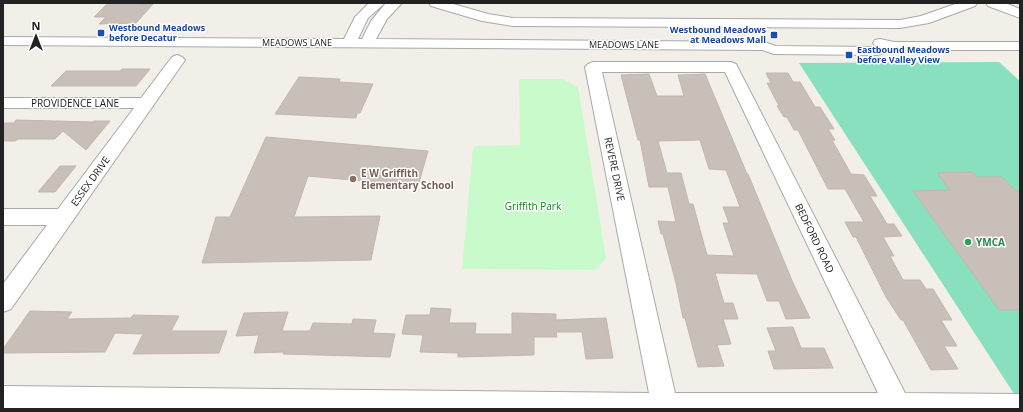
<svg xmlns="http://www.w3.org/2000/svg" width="1023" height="412" viewBox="0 0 1023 412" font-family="'Open Sans',sans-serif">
<rect width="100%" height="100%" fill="#f2efe9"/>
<path fill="#c8facc" d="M 519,79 L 563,79 L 578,87 L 606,258 L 596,270 L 462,269 L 473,148 L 476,146 L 520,145 Z"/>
<path fill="#88e0be" d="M 999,62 L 1020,81 L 1020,403 L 799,63 Z"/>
<g fill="#c7bfb8" stroke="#c4b6ab" fill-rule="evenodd">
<path d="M 108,3 L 141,3 L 140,4 L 153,4 L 136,23 L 99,24 L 106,17 L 94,17 Z"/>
<path d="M 122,69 L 150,69 L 136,86 L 51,86 L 66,71 L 120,71 Z"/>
<path d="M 766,73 L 788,73 L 793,82 L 800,82 L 815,107 L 820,107 L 834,129 L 828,129 L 835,140 L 832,140 L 851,174 L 864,175 L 877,196 L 870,196 L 887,224 L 894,224 L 902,236 L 883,237 L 894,256 L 890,256 L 903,280 L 920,280 L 926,289 L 933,289 L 952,320 L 941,320 L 957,346 L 944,346 L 958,369 L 931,370 L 903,320 L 901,320 L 886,297 L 856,237 L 853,237 L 845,222 L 864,222 L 845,189 L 828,189 L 798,130 L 794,130 L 787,117 L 784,117 L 777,106 L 779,106 L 767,83 L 771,83 Z"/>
<path d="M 649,74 L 657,96 L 684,96 L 678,75 L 705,74 L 747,174 L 748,174 L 793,283 L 810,318 L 786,319 L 779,301 L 767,301 L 757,274 L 715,273 L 724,303 L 733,303 L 738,319 L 723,319 L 731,344 L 717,345 L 724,366 L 698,367 L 685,318 L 683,318 L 676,283 L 663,234 L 661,234 L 658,221 L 676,222 L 668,187 L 649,187 L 640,140 L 638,140 L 621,75 ZM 700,140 L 709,169 L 726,170 L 740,207 L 723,207 L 729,223 L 723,223 L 734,256 L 707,255 L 693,204 L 689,204 L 681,173 L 667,173 L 658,141 Z"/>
<path d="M 299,77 L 340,79 L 339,82 L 373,84 L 360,113 L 357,113 L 356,118 L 275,114 Z"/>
<path d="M 16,120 L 93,122 L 94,121 L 110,121 L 86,150 L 63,131 L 55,139 L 18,139 L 15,141 L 3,141 L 3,123 L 14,123 Z"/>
<path d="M 266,137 L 428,151 L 418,186 L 308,176 L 294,217 L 380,216 L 371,260 L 202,263 L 216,217 L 230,217 Z"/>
<path d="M 60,166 L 76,166 L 55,192 L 38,192 Z"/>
<path d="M 973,172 L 977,177 L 1002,177 L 1016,191 L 1020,191 L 1020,310 L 999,310 L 913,191 L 950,190 L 937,173 Z"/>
<path d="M 431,308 L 451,309 L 449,323 L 476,323 L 475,334 L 512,334 L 512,313 L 556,314 L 556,320 L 606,318 L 613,358 L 586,359 L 582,332 L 556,332 L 557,337 L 534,337 L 534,355 L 458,357 L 458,353 L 420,352 L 423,335 L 402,334 L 406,315 L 430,315 Z"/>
<path d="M 30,311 L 72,312 L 67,319 L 131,318 L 133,315 L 179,316 L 171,331 L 227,331 L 219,353 L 133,354 L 143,334 L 115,333 L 105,352 L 3,353 L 3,349 Z"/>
<path d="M 288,312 L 282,331 L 310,331 L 313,323 L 352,324 L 353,319 L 376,320 L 373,333 L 395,334 L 390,357 L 283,354 L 284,352 L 254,353 L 259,335 L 236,336 L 244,313 Z"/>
<path d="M 793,327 L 801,348 L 824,348 L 833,368 L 774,369 L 768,351 L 776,351 L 767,328 Z"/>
</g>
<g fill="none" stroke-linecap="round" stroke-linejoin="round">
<g stroke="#a9a9a9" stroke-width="2">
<g id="minor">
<path d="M 369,3 L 385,3 L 368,18 L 358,39 L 362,39 L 371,21 L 385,4 L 387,3 L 402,3 L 387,19 L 376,39 L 764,42 L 776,46 L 876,47 L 873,43 L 875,40 L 880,39 L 894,42 L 1020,42 L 1020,50 L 895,50 L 877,55 L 774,54 L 762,50 L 3,45 L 3,37 L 344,39 L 355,17 Z"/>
<path d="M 429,3 L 450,3 L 488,14 L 513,18 L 900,20 L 921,16 L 958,3 L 977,3 L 975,6 L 929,23 L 900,28 L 513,26 L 482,21 L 431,6 Z"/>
<path d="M 986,3 L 1005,3 L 1020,9 L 1020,18 L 988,6 Z"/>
<path d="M 177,55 L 182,57 L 185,60 L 11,309 L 3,312 L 3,284 L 47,225 L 3,225 L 3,209 L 58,209 L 134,108 L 3,108 L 3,98 L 141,98 L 172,57 Z"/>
<path d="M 593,62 L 731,62 L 736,64 L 905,393 L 1020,394 L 1020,409 L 3,409 L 3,386 L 649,393 L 585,67 L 588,64 ZM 602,72 L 725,72 L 878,393 L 675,393 Z"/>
</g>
</g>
<use href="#minor" fill="#fff" fill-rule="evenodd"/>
</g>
<g fill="#1a4fb4" stroke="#fff" stroke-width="1.5">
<rect x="97" y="29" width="8" height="8" rx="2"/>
<rect x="770" y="31" width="8" height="8" rx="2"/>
<rect x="845" y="51" width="8" height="8" rx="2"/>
</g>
<circle fill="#8d6e63" stroke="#fff" stroke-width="1.5" cx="353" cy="179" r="4"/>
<circle fill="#2e9e5b" stroke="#fff" stroke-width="1.5" cx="968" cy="242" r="4"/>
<g text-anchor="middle" stroke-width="3" stroke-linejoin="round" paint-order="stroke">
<g font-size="9" font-weight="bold" fill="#164399" stroke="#fff" text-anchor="start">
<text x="109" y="31">Westbound Meadows<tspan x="109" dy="10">before Decatur</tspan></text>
<text x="766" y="33" text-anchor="end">Westbound Meadows<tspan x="766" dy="10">at Meadows Mall</tspan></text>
<text x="857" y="53">Eastbound Meadows<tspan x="857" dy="10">before Valley View</tspan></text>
</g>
<g font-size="9" fill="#222" stroke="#fff">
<text x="297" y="46">MEADOWS LANE</text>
<text x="624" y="48">MEADOWS LANE</text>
</g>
<g font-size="10" fill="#222" stroke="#fff">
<text x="75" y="107">PROVIDENCE LANE</text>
<text transform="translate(615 169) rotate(78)" y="4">REVERE DRIVE</text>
<text transform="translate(90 181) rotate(-54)" y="4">ESSEX DRIVE</text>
<text transform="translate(815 238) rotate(64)" y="4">BEDFORD ROAD</text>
</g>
<g font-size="10" font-weight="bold" fill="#785e54" stroke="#fff" text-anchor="start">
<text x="361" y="177">E W Griffith<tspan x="361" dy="12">Elementary School</tspan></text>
</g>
<g font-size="10" fill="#0c8416" stroke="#fff">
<text x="533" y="210">Griffith Park</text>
</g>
<g font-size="10" font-weight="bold" fill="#27864d" stroke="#fff" text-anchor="start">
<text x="976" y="246">YMCA</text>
</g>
</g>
<rect width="1023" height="412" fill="none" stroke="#222222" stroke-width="8"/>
<g transform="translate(36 36)" stroke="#ffffff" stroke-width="3" paint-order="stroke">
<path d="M0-3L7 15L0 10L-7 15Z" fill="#222222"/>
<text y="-6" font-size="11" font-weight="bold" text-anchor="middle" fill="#222222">N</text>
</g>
</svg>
